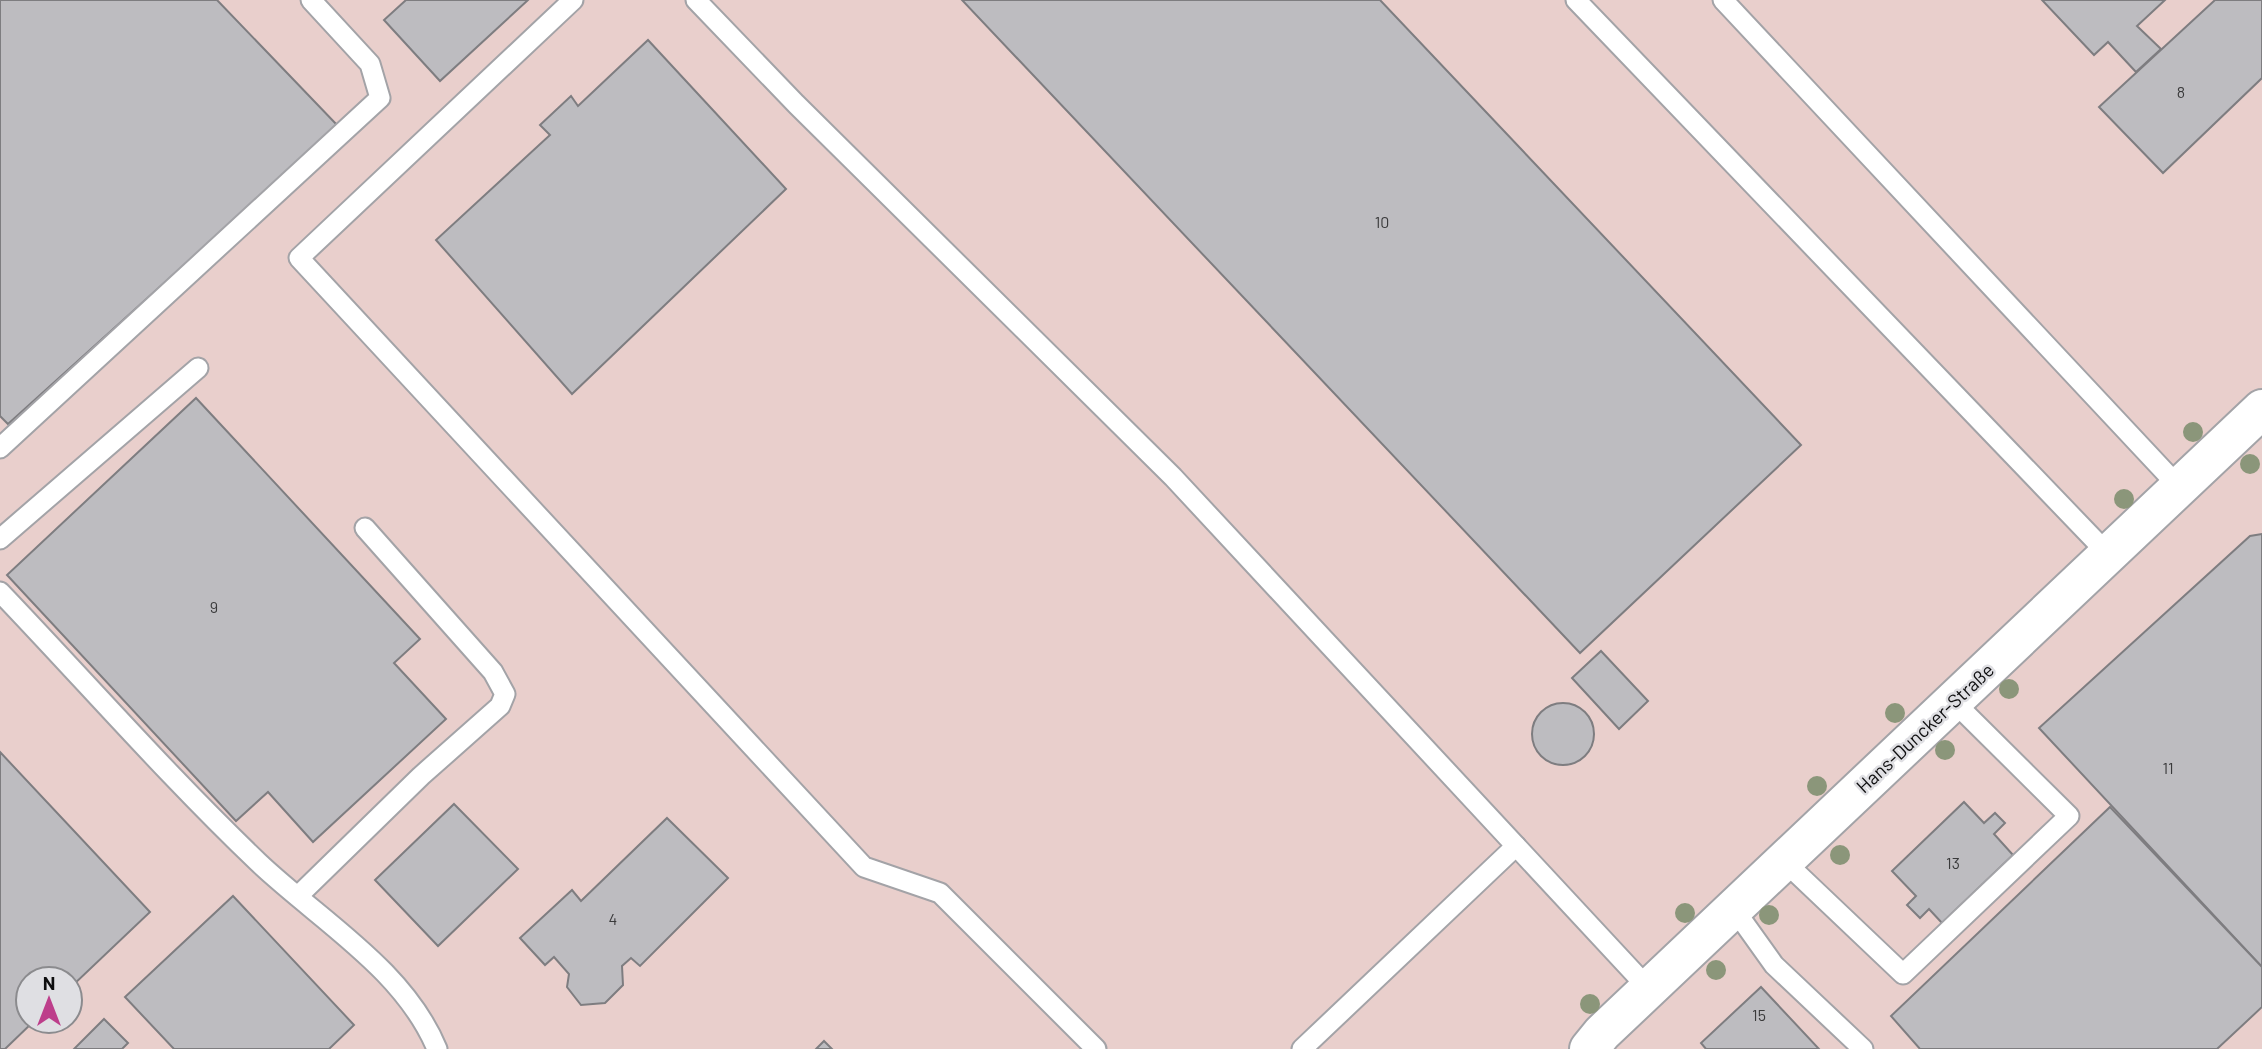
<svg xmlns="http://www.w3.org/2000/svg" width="2262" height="1049" viewBox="0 0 2262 1049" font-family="Barlow,sans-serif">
<rect width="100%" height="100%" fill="#dfdfe3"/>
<path fill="#e9cfcc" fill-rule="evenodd" d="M 0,0 L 2262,0 L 2262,1049 L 0,1049 ZM 28,979 L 70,979 L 70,1021 L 28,1021 Z"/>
<g fill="#bdbcc0" stroke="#7e7d80" stroke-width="2">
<path d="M 0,0 L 217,0 L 338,126 L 8,424 L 0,416 Z"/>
<path d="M 406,0 L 528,0 L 440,81 L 384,20 Z"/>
<path d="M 962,0 L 1380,0 L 1801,445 L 1580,653 Z"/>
<path d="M 2042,0 L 2165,0 L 2137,26 L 2161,49 L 2136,72 L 2108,42 L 2094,55 Z"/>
<path d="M 2215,0 L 2262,0 L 2262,78 L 2163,173 L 2099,107 Z"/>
<path d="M 648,40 L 786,189 L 572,394 L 436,240 L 550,135 L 540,125 L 571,96 L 578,106 Z"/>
<path d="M 196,398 L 420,639 L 394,663 L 446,719 L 313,842 L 268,792 L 236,821 L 7,575 Z"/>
<path d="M 2262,534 L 2262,967 L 2039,728 L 2250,536 Z"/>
<path d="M 1601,651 L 1648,701 L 1619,729 L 1572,678 Z"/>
<circle cx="1563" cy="734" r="31"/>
<path d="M 0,752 L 150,912 L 70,988 L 70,979 L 28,979 L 28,1021 L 34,1021 L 5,1049 L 0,1049 Z"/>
<path d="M 1964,802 L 1984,823 L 1995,813 L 2005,823 L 1994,834 L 2013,855 L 1942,923 L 1929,909 L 1920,918 L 1907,905 L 1916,896 L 1892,871 Z"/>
<path d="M 454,804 L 518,869 L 438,946 L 375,880 Z"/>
<path d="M 2110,807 L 2262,967 L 2262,1007 L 2217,1049 L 1920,1049 L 1891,1016 Z"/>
<path d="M 667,818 L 728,878 L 640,966 L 631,958 L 622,966 L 623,985 L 605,1003 L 581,1005 L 567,987 L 569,974 L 554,957 L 545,965 L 520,938 L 572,890 L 581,901 Z"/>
<path d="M 233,896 L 354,1025 L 329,1049 L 174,1049 L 125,997 Z"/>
<path d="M 1761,987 L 1819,1049 L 1706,1049 L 1701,1043 Z"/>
<path d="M 104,1019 L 128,1043 L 122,1049 L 74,1049 Z"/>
<path d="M 824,1041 L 832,1049 L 816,1049 Z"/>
</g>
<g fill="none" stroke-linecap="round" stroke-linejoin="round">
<g stroke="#a3a3a7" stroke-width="23">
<g id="service">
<path d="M 573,0 L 299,258 L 864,867 L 940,893 L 1096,1049"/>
<path d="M 696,0 L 796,104 L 1173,477 L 1649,989"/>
<path d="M 1576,0 L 2109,555"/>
<path d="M 1723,0 L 2179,487"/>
<path d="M 0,448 L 380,98 L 370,64 L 311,0"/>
<path d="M 0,539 L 198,368"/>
<path d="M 0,592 C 86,682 168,776 258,862 C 319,920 404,969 437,1049"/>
<path d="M 1784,861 L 1903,974 L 2069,816 L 1953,701"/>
<path d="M 298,896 L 421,776 L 500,706 L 505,694 L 493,672 L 365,528"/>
<path d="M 1734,909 L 1774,965 L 1863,1049"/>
<path d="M 1302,1049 L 1516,846"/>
</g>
</g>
<g stroke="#a3a3a7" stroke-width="42">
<path id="minor" d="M 1589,1049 L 1602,1033 L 2262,409"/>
</g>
<use href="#service" stroke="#fff" stroke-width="19"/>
<use href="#minor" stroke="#fff" stroke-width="38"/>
</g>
<g fill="#8b967a">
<circle cx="2193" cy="432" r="10"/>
<circle cx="2250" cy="464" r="10"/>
<circle cx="2124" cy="499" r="10"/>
<circle cx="2009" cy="689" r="10"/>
<circle cx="1895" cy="713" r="10"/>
<circle cx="1945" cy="750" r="10"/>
<circle cx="1817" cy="786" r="10"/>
<circle cx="1840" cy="855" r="10"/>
<circle cx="1685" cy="913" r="10"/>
<circle cx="1769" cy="915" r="10"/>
<circle cx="1716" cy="970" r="10"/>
<circle cx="1590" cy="1004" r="10"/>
</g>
<g text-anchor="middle" stroke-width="5" stroke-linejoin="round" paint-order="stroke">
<g font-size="16" fill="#3a3a3b">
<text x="2181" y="98">8</text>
<text x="1382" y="228">10</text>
<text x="214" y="613">9</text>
<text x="2168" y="774">11</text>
<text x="1953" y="869">13</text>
<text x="613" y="925">4</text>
<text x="1759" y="1021">15</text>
</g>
<g font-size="19" fill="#0e0e0f" stroke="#dfdfe3">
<text transform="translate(1925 728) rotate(-43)" y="7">Hans-Duncker-Straße</text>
</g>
</g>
<g transform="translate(49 1000)"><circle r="33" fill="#dfdfe3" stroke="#8b8b8e" stroke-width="2"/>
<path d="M0-5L12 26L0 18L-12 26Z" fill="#bd3e8b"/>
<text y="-10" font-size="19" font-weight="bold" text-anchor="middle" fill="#0e0e0f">N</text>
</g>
</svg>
